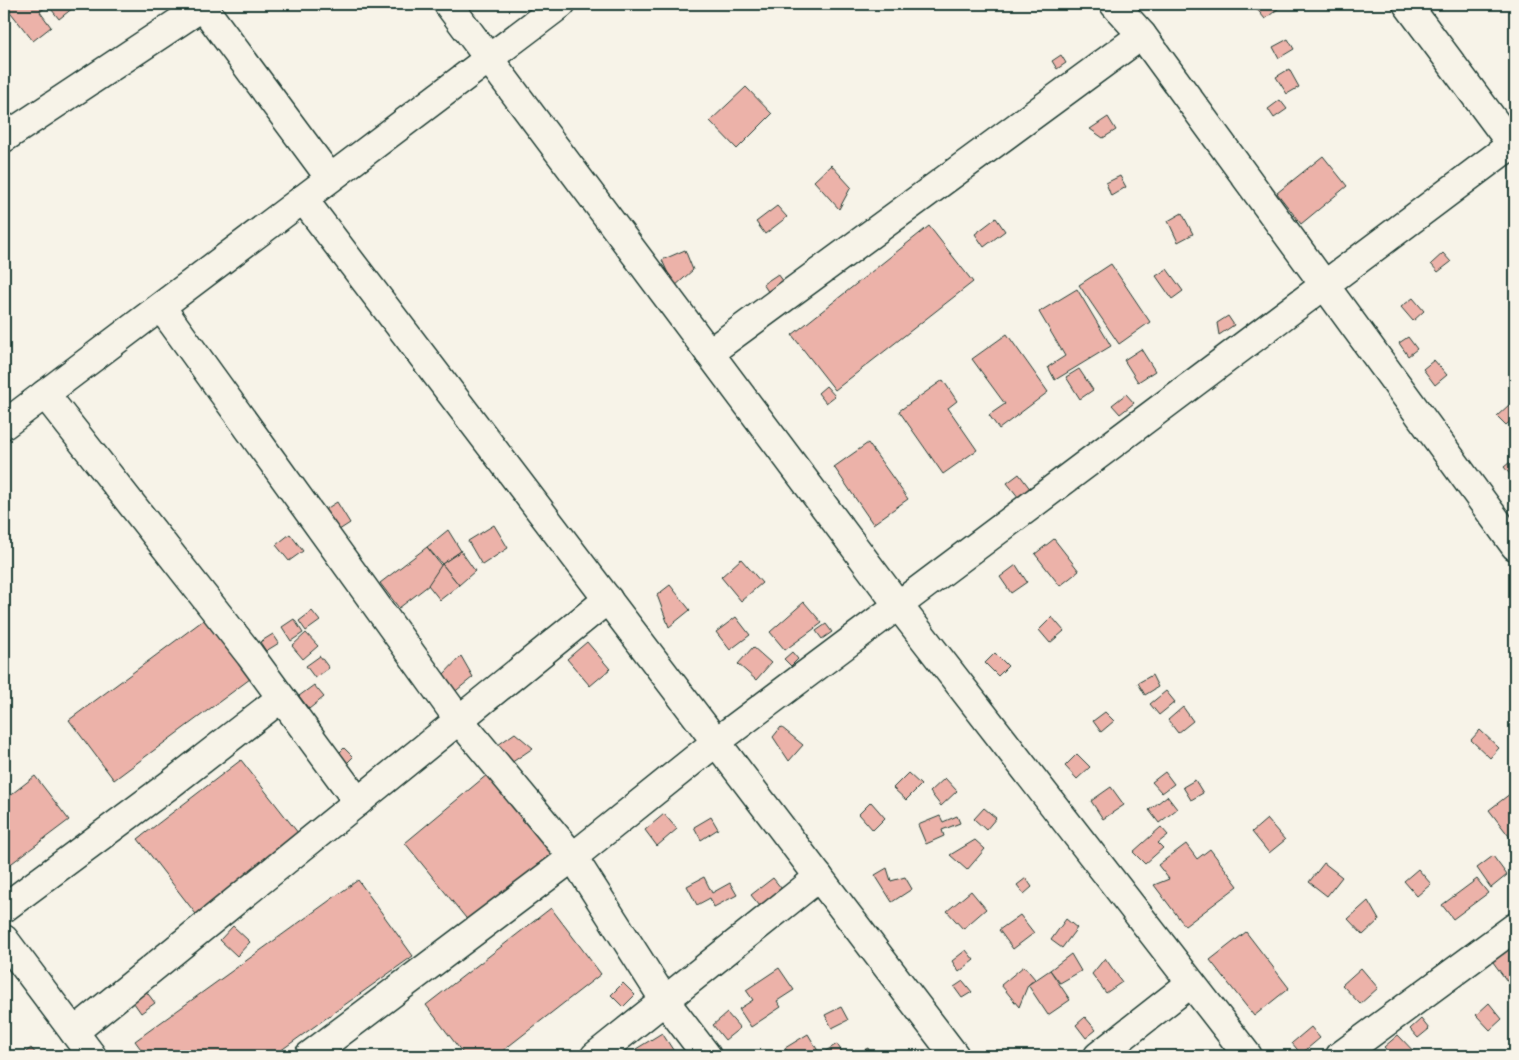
<svg xmlns="http://www.w3.org/2000/svg" width="1519" height="1060" viewBox="0 0 1519 1060" font-family="'Gochi Hand',sans-serif">
<rect width="100%" height="100%" fill="#f7f3e8"/>
<filter id="ink" filterUnits="userSpaceOnUse"><feTurbulence type="fractalNoise" baseFrequency=".02" numOctaves="2"/><feDisplacementMap in="SourceGraphic" scale="10" xChannelSelector="R" yChannelSelector="G"/><feConvolveMatrix kernelMatrix="1 2 1 2 8 2 1 2 1" color-interpolation-filters="sRGB"/></filter>
<g filter="url(#ink)">
<g fill="#ecb2a9" stroke="#1f3d34">
<path d="M 4,4 L 78,4 L 59,19 L 48,5 L 40,12 L 51,27 L 33,41 Z"/>
<path d="M 1261,4 L 1275,4 L 1279,8 L 1265,19 L 1256,8 Z"/>
<path d="M 1288,39 L 1294,49 L 1279,58 L 1273,47 Z"/>
<path d="M 1061,55 L 1066,63 L 1057,69 L 1052,61 Z"/>
<path d="M 1289,69 L 1299,87 L 1287,94 L 1276,77 Z"/>
<path d="M 746,87 L 772,114 L 737,149 L 710,121 Z"/>
<path d="M 1280,100 L 1287,109 L 1274,118 L 1268,109 Z"/>
<path d="M 1108,117 L 1116,130 L 1103,138 L 1090,129 Z"/>
<path d="M 1323,156 L 1347,186 L 1301,224 L 1277,193 Z"/>
<path d="M 831,165 L 851,187 L 839,209 L 814,181 Z"/>
<path d="M 1120,176 L 1126,187 L 1111,196 L 1106,183 Z"/>
<path d="M 777,206 L 787,217 L 765,234 L 756,222 Z"/>
<path d="M 1182,213 L 1193,234 L 1178,242 L 1168,221 Z"/>
<path d="M 996,218 L 1005,231 L 984,247 L 975,234 Z"/>
<path d="M 929,226 L 973,282 L 835,390 L 792,335 Z"/>
<path d="M 685,250 L 693,270 L 674,287 L 662,260 Z"/>
<path d="M 1443,253 L 1451,262 L 1438,272 L 1431,264 Z"/>
<path d="M 1111,264 L 1150,322 L 1119,344 L 1079,285 Z"/>
<path d="M 1167,269 L 1183,291 L 1172,299 L 1156,276 Z"/>
<path d="M 778,274 L 784,282 L 769,293 L 763,284 Z"/>
<path d="M 1077,289 L 1111,346 L 1055,380 L 1048,367 L 1065,356 L 1039,312 Z"/>
<path d="M 1413,298 L 1424,311 L 1413,321 L 1401,307 Z"/>
<path d="M 1228,316 L 1234,325 L 1219,335 L 1217,323 Z"/>
<path d="M 1007,334 L 1048,392 L 999,429 L 989,415 L 1005,404 L 972,359 Z"/>
<path d="M 1408,337 L 1417,349 L 1408,356 L 1399,343 Z"/>
<path d="M 1141,349 L 1155,371 L 1138,382 L 1124,360 Z"/>
<path d="M 1434,360 L 1447,375 L 1435,385 L 1423,369 Z"/>
<path d="M 1079,369 L 1093,390 L 1080,399 L 1066,377 Z"/>
<path d="M 943,380 L 957,401 L 948,408 L 977,450 L 943,474 L 899,411 Z"/>
<path d="M 826,386 L 835,396 L 826,403 L 818,393 Z"/>
<path d="M 1126,394 L 1134,403 L 1120,414 L 1112,405 Z"/>
<path d="M 1510,404 L 1515,410 L 1515,417 L 1506,425 L 1497,416 Z"/>
<path d="M 868,443 L 908,499 L 873,524 L 834,467 Z"/>
<path d="M 1515,458 L 1515,474 L 1512,477 L 1504,467 Z"/>
<path d="M 1019,474 L 1031,490 L 1019,498 L 1007,483 Z"/>
<path d="M 337,502 L 350,523 L 336,532 L 323,511 Z"/>
<path d="M 494,525 L 508,548 L 482,565 L 468,541 Z"/>
<path d="M 448,530 L 461,551 L 442,564 L 427,547 Z"/>
<path d="M 290,534 L 303,551 L 289,561 L 276,545 Z"/>
<path d="M 1054,539 L 1079,571 L 1060,586 L 1035,554 Z"/>
<path d="M 427,547 L 446,572 L 399,608 L 380,583 Z"/>
<path d="M 461,551 L 475,571 L 459,585 L 442,564 Z"/>
<path d="M 741,559 L 762,583 L 741,601 L 721,577 Z"/>
<path d="M 442,564 L 459,585 L 440,600 L 428,585 Z"/>
<path d="M 1016,565 L 1027,582 L 1011,593 L 1000,577 Z"/>
<path d="M 670,585 L 690,610 L 669,627 L 657,595 Z"/>
<path d="M 804,602 L 822,623 L 785,650 L 770,632 Z"/>
<path d="M 312,611 L 320,621 L 306,631 L 299,621 Z"/>
<path d="M 209,616 L 254,676 L 114,780 L 69,720 Z"/>
<path d="M 736,617 L 750,635 L 730,650 L 716,632 Z"/>
<path d="M 1052,617 L 1064,631 L 1050,643 L 1039,630 Z"/>
<path d="M 294,619 L 303,633 L 291,641 L 282,627 Z"/>
<path d="M 826,624 L 832,632 L 822,639 L 816,631 Z"/>
<path d="M 306,633 L 318,646 L 303,659 L 292,646 Z"/>
<path d="M 273,634 L 279,643 L 266,651 L 260,642 Z"/>
<path d="M 587,642 L 610,669 L 590,686 L 567,659 Z"/>
<path d="M 753,647 L 771,663 L 756,680 L 738,664 Z"/>
<path d="M 792,652 L 798,659 L 791,666 L 784,659 Z"/>
<path d="M 995,653 L 1008,666 L 998,676 L 985,663 Z"/>
<path d="M 320,656 L 329,668 L 315,678 L 306,666 Z"/>
<path d="M 461,656 L 473,677 L 452,694 L 443,675 Z"/>
<path d="M 1152,675 L 1158,687 L 1145,695 L 1138,683 Z"/>
<path d="M 314,685 L 324,697 L 309,709 L 299,696 Z"/>
<path d="M 1166,691 L 1175,702 L 1159,715 L 1150,704 Z"/>
<path d="M 1183,707 L 1193,721 L 1178,733 L 1168,720 Z"/>
<path d="M 1105,712 L 1114,721 L 1101,732 L 1093,721 Z"/>
<path d="M 781,727 L 803,745 L 789,761 L 773,737 Z"/>
<path d="M 1480,730 L 1499,748 L 1490,758 L 1471,740 Z"/>
<path d="M 515,733 L 533,748 L 511,763 L 498,745 Z"/>
<path d="M 344,748 L 353,757 L 344,766 L 335,757 Z"/>
<path d="M 1077,754 L 1090,767 L 1077,779 L 1065,766 Z"/>
<path d="M 241,760 L 302,838 L 199,918 L 138,839 Z"/>
<path d="M 494,769 L 559,849 L 470,923 L 405,843 Z"/>
<path d="M 1165,772 L 1174,784 L 1162,793 L 1152,782 Z"/>
<path d="M 908,773 L 921,785 L 906,800 L 893,788 Z"/>
<path d="M 35,776 L 69,820 L 4,869 L 4,800 Z"/>
<path d="M 945,778 L 957,791 L 941,806 L 930,792 Z"/>
<path d="M 1195,780 L 1203,793 L 1191,800 L 1183,787 Z"/>
<path d="M 1111,787 L 1124,805 L 1103,819 L 1091,801 Z"/>
<path d="M 1515,790 L 1515,844 L 1489,810 Z"/>
<path d="M 1167,796 L 1177,809 L 1159,823 L 1149,810 Z"/>
<path d="M 871,802 L 885,818 L 873,830 L 859,814 Z"/>
<path d="M 984,808 L 996,818 L 986,830 L 974,819 Z"/>
<path d="M 664,814 L 677,829 L 657,846 L 645,830 Z"/>
<path d="M 940,816 L 943,822 L 957,816 L 960,823 L 942,830 L 944,836 L 926,844 L 918,825 Z"/>
<path d="M 711,817 L 718,829 L 701,840 L 694,827 Z"/>
<path d="M 1267,819 L 1285,840 L 1269,853 L 1252,832 Z"/>
<path d="M 1161,827 L 1168,835 L 1158,843 L 1163,848 L 1145,864 L 1133,852 Z"/>
<path d="M 975,840 L 985,849 L 967,870 L 950,855 Z"/>
<path d="M 1186,844 L 1197,859 L 1210,849 L 1238,886 L 1185,926 L 1154,885 L 1169,879 L 1158,865 Z"/>
<path d="M 1493,856 L 1507,875 L 1491,888 L 1477,868 Z"/>
<path d="M 1324,863 L 1342,877 L 1327,896 L 1309,882 Z"/>
<path d="M 887,868 L 891,881 L 905,877 L 912,889 L 892,902 L 875,875 Z"/>
<path d="M 1418,869 L 1431,884 L 1417,896 L 1404,881 Z"/>
<path d="M 704,877 L 712,893 L 730,883 L 737,895 L 714,907 L 710,898 L 697,905 L 687,886 Z"/>
<path d="M 773,878 L 790,899 L 768,916 L 751,895 Z"/>
<path d="M 1026,878 L 1032,887 L 1024,894 L 1017,885 Z"/>
<path d="M 1477,879 L 1488,893 L 1453,919 L 1442,905 Z"/>
<path d="M 358,880 L 413,956 L 273,1056 L 146,1056 L 135,1041 Z"/>
<path d="M 971,891 L 986,909 L 963,929 L 947,911 Z"/>
<path d="M 1368,901 L 1379,920 L 1363,935 L 1348,919 Z"/>
<path d="M 551,908 L 601,974 L 496,1056 L 465,1056 L 426,1005 Z"/>
<path d="M 1020,915 L 1034,933 L 1013,949 L 999,930 Z"/>
<path d="M 1066,919 L 1077,928 L 1062,948 L 1051,940 Z"/>
<path d="M 233,926 L 250,942 L 237,956 L 220,940 Z"/>
<path d="M 1246,932 L 1289,988 L 1254,1016 L 1210,960 Z"/>
<path d="M 1515,939 L 1515,992 L 1490,958 Z"/>
<path d="M 966,950 L 974,960 L 959,972 L 952,961 Z"/>
<path d="M 1071,954 L 1081,971 L 1060,983 L 1050,970 Z"/>
<path d="M 1105,958 L 1122,982 L 1106,993 L 1092,974 Z"/>
<path d="M 1024,966 L 1035,979 L 1028,985 L 1019,1007 L 1001,985 Z"/>
<path d="M 779,968 L 794,990 L 777,1001 L 781,1007 L 751,1027 L 739,1009 L 753,1000 L 746,990 Z"/>
<path d="M 1361,968 L 1378,988 L 1360,1004 L 1342,985 Z"/>
<path d="M 1050,970 L 1070,1000 L 1048,1015 L 1028,985 Z"/>
<path d="M 963,981 L 972,992 L 962,998 L 954,987 Z"/>
<path d="M 623,983 L 635,995 L 623,1007 L 611,995 Z"/>
<path d="M 142,986 L 155,1003 L 141,1013 L 129,996 Z"/>
<path d="M 1489,1003 L 1502,1019 L 1490,1030 L 1476,1015 Z"/>
<path d="M 841,1007 L 848,1020 L 832,1028 L 825,1015 Z"/>
<path d="M 727,1013 L 740,1028 L 725,1040 L 713,1025 Z"/>
<path d="M 1085,1017 L 1096,1030 L 1086,1038 L 1076,1025 Z"/>
<path d="M 1421,1019 L 1429,1029 L 1418,1038 L 1410,1029 Z"/>
<path d="M 1311,1027 L 1320,1038 L 1301,1054 L 1292,1043 Z"/>
<path d="M 662,1033 L 677,1056 L 640,1056 L 636,1049 Z"/>
<path d="M 808,1034 L 821,1056 L 790,1056 L 785,1048 Z"/>
<path d="M 1398,1035 L 1418,1056 L 1392,1056 L 1384,1047 Z"/>
<path d="M 837,1044 L 844,1055 L 826,1056 L 824,1052 Z"/>
<path d="M 31,1048 L 38,1056 L 21,1056 Z"/>
<path d="M 868,1048 L 872,1056 L 852,1056 Z"/>
</g>
<g fill="none" stroke-linecap="round" stroke-linejoin="round">
<g stroke="#1f3d34" stroke-width="31">
<g id="minor">
<path d="M 201,4 L 330,178"/>
<path d="M 448,4 L 898,605 L 1248,1056"/>
<path d="M 1114,4 L 1142,35 L 1515,546"/>
<path d="M 1407,4 L 1515,149"/>
<path d="M 4,138 L 203,6"/>
<path d="M 303,199 L 955,1056"/>
<path d="M 161,307 L 459,720 L 573,857 L 665,1001 L 707,1056"/>
<path d="M 709,353 L 1142,35"/>
<path d="M 45,394 L 250,655 L 358,802"/>
<path d="M 4,425 L 561,4"/>
<path d="M 4,908 L 172,783 L 281,698"/>
<path d="M 4,939 L 92,1056"/>
<path d="M 74,1032 L 608,599"/>
<path d="M 309,1056 L 573,857 L 716,742 L 1515,142"/>
<path d="M 595,1056 L 819,877"/>
<path d="M 1098,1056 L 1191,983"/>
<path d="M 1340,1056 L 1515,927"/>
</g>
</g>
<use href="#minor" stroke="#f7f3e8" stroke-width="28"/>
</g>
</g>
<rect width="1519" height="1060" fill="none" stroke="#f7f3e8" stroke-width="20"/>
<rect x="10" y="10" width="1499" height="1040" fill="none" stroke="#1f3d34" stroke-width="2" filter="url(#ink)"/>
</svg>
